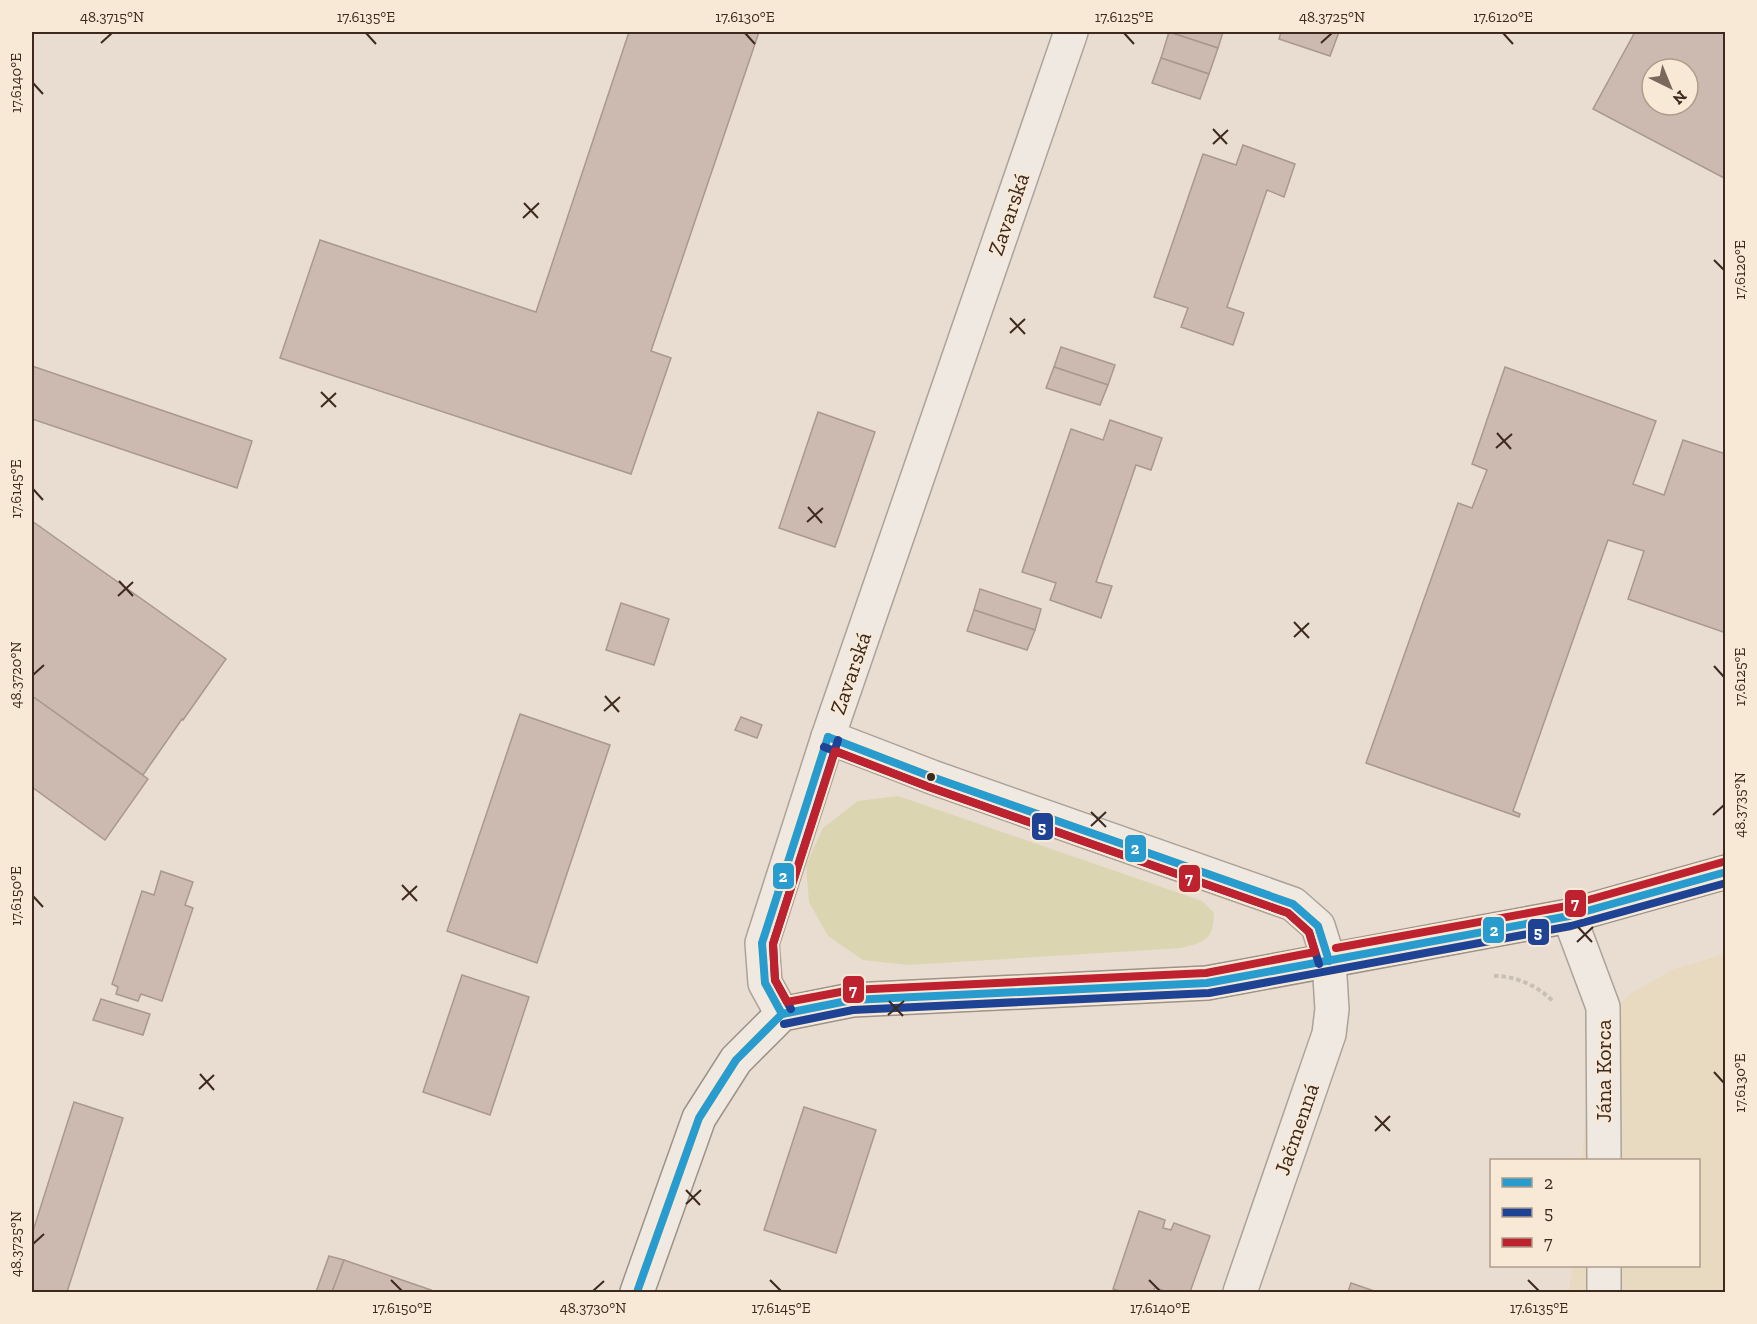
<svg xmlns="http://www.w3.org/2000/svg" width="1757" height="1324" viewBox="0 0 1757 1324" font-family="'Zilla Slab',serif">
<rect width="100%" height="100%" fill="#e8ddd0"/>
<path fill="#e8dac0" d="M 1725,954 L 1725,1292 L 1569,1292 L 1572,1266 L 1698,1266 L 1698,1160 L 1582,1160 L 1594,1031 L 1631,993 L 1674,969 Z"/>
<path fill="#dbd5b1" d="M 898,796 L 1202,901 L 1214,913 C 1213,940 1206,941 1182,948 L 908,965 L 863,960 L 828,936 L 809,902 L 806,865 L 823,828 L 858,801 Z"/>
<g fill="#ccbab0" stroke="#a9988e" stroke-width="1.5" fill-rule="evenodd">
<path d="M 629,32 L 759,32 L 651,351 L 671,358 L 631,474 L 280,358 L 320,240 L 536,312 Z"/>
<path d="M 1169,32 L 1223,32 L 1218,48 Z"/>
<path d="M 1169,32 L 1218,48 L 1209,74 L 1161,58 Z"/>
<path d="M 1281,32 L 1339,32 L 1330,56 L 1279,39 Z"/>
<path d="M 1635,32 L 1726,32 L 1726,179 L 1593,109 ZM 1652,69 L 1688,69 L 1688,105 L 1652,105 Z"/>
<path d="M 1161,58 L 1209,74 L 1200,99 L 1152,83 Z"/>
<path d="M 1243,145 L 1295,164 L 1284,197 L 1267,190 L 1227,307 L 1244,313 L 1233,345 L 1181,327 L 1188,308 L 1154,297 L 1203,154 L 1236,165 Z"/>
<path d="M 1061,347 L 1115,365 L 1108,385 L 1054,367 Z"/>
<path d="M 32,366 L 252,441 L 237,488 L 32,419 Z"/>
<path d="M 1054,367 L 1108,385 L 1100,405 L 1046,388 Z"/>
<path d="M 1505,367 L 1656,421 L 1633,484 L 1664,495 L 1683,440 L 1726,454 L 1726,633 L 1628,599 L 1644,551 L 1608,540 L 1513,811 L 1520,814 L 1519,817 L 1366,763 L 1458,503 L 1472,508 L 1487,470 L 1472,464 Z"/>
<path d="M 818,412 L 875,432 L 835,547 L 779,528 Z"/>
<path d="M 1110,420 L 1162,438 L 1151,470 L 1136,465 L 1096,582 L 1112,586 L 1101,618 L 1050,600 L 1056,583 L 1022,572 L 1071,429 L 1103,440 Z"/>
<path d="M 32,521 L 226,659 L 183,720 L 182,719 L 143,775 L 32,696 Z"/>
<path d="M 980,589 L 1041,609 L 1035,630 L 974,610 Z"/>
<path d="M 621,603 L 669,619 L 654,665 L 606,650 Z"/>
<path d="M 974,610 L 1035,630 L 1027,650 L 967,631 Z"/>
<path d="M 32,696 L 148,779 L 105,840 L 32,787 Z"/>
<path d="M 520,714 L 610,745 L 537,963 L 447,931 Z"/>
<path d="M 741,717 L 762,725 L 757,738 L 735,730 Z"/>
<path d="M 161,871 L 193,882 L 185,905 L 193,908 L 162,1001 L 141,994 L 138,1001 L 116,994 L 118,987 L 112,984 L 142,891 L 154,895 Z"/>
<path d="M 462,975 L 529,997 L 490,1115 L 423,1092 Z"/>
<path d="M 101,999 L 150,1014 L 143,1035 L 93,1020 Z"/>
<path d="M 74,1102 L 123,1118 L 67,1292 L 32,1292 L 32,1234 Z"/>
<path d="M 804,1107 L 876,1130 L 836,1253 L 764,1230 Z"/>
<path d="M 1139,1211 L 1165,1220 L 1163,1228 L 1171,1230 L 1174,1223 L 1210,1236 L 1190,1292 L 1168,1292 L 1155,1288 L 1153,1292 L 1124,1292 L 1113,1289 Z"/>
<path d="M 329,1256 L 344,1260 L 332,1292 L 316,1292 Z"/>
<path d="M 344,1260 L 431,1290 L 430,1292 L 332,1292 Z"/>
<path d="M 1351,1283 L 1377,1292 L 1348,1292 Z"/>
</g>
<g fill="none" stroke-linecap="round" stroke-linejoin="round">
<g stroke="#ada298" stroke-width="36">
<g id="street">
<path d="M 828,737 L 932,777 L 1293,904 L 1318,926 L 1329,961 L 1332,1009 L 1329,1034 L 1240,1292"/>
<path d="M 1569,916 L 1603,1007 L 1604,1160"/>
<path d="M 782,1014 L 765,983 L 762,943 L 828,737 L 1071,32"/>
<path d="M 1604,1266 L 1604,1292"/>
</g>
</g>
<g stroke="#9d9288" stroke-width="36">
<path id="secondary" d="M 637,1292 L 699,1118 L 736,1060 L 782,1014 L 852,1000 L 1207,983 L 1569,916 L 1726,872"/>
</g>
<path stroke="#c8bfb7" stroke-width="4" stroke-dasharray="4.5 3" stroke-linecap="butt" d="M 1494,976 C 1518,976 1537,986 1554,1002"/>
<use href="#street" stroke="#efe9e2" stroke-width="33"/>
<use href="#secondary" stroke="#efe9e2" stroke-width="33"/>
<g stroke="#f8e9d6" stroke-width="12">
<g id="bus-1">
<path d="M 828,737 L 932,777 L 1293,904 L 1318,926 L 1329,961"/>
<path d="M 782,1014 L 852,1000 L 1207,983 L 1569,916 L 1726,872"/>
<path d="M 782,1014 L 765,983 L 762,943 L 828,737"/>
<path d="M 637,1292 L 699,1118 L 736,1060 L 782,1014"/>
</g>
</g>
<g stroke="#f8e9d6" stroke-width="12">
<g id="bus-2">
<path d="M 824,747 L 929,787 L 1288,913 L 1309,932 L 1319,964"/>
<path d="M 791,1009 L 775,980 L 773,944 L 838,740"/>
<path d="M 784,1024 L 853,1010 L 1209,993 L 1571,926 L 1726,883"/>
</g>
</g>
<g stroke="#f8e9d6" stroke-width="12">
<g id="bus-3">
<path d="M 835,751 L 929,787 L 1288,913 L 1309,932 L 1315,952 L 1206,973 L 851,990 L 787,1002 L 775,980 L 773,944 Z"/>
<path d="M 1336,948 L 1567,906 L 1723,862"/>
</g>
</g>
<use href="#bus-1" stroke="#289cce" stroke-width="8"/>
<use href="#bus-2" stroke="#1f4394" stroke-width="8"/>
<use href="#bus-3" stroke="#be222f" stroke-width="8"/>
</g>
<path fill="none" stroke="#3e291e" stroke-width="2" d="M 366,33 L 376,44M 745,33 L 755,44M 1124,33 L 1134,44M 1503,33 L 1513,44M 101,43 L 112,33M 1321,43 L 1332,33M 33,83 L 43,94M 1213,129 L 1227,144M 1213,144 L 1228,130M 524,203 L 538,218M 523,218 L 539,203M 1714,260 L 1724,270M 1010,318 L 1025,334M 1010,333 L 1025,319M 321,392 L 336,407M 321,407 L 336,393M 1497,433 L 1511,449M 1496,448 L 1512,434M 33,489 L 43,500M 808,507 L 822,523M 807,522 L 823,508M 119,581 L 133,596M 118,596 L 133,582M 1294,622 L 1309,638M 1294,637 L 1309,623M 1714,666 L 1724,677M 33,675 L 44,665M 605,696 L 619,712M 604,711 L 620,697M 1091,812 L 1106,827M 1713,815 L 1724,805M 1091,826 L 1106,812M 402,885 L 417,901M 33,896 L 43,907M 402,900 L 417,886M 1578,927 L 1592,942M 1577,942 L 1593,927M 889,1001 L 903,1016M 888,1015 L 904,1001M 1714,1072 L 1724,1083M 200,1074 L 214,1090M 199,1089 L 214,1075M 1375,1116 L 1390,1131M 1375,1131 L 1390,1116M 686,1190 L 700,1205M 686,1204 L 701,1190M 33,1244 L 44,1234M 391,1280 L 402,1291M 770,1280 L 781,1291M 1149,1280 L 1160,1291M 1528,1280 L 1539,1291M 593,1291 L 604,1281"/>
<circle fill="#3e291e" stroke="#f8e9d6" stroke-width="2" cx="931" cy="777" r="5"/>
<g text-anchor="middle" stroke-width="4.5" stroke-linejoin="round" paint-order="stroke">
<g font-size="22" fill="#3e291e" stroke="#f8e9d6">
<text transform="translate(1008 214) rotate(-71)" y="8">Zavarská</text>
<text transform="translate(850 673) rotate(-71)" y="8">Zavarská</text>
<text transform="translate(1603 1071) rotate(-90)" y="8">Jána Korca</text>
<text transform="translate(1296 1129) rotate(-71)" y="8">Jačmenná</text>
</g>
</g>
<g stroke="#f8e9d6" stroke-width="2">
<rect x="1031" y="812" width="23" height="29" rx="6" fill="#1f4394"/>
<rect x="1124" y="834" width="23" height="29" rx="6" fill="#289cce"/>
<rect x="772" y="862" width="23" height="28" rx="6" fill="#289cce"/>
<rect x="1178" y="864" width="23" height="29" rx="6" fill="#be222f"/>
<rect x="1564" y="889" width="23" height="29" rx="6" fill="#be222f"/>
<rect x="1482" y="916" width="23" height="28" rx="6" fill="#289cce"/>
<rect x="1527" y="918" width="23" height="28" rx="6" fill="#1f4394"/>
<rect x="842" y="975" width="23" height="29" rx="6" fill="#be222f"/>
</g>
<g font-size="16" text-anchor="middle" font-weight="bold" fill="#fff">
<text x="1042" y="833">5</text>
<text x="1135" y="854">2</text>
<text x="783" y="882">2</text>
<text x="1189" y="884">7</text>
<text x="1575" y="909">7</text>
<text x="1494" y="936">2</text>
<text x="1538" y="938">5</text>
<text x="853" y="996">7</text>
</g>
<rect width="1757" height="1324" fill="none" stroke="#f8e9d6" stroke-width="66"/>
<rect x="1490" y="1159" width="210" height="108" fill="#f8e9d6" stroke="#ae9c8c" stroke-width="1.5"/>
<rect x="1502" y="1178" width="30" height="9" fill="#289cce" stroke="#ae9c8c" stroke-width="1.5"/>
<text x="1544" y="1189" font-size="18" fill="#3e291e">2</text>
<rect x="1502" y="1208" width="30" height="9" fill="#1f4394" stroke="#ae9c8c" stroke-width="1.5"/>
<text x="1544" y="1219" font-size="18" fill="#3e291e">5</text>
<rect x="1502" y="1238" width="30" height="9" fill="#be222f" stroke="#ae9c8c" stroke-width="1.5"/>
<text x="1544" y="1249" font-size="18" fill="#3e291e">7</text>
<g transform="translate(1670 87) rotate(137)"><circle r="28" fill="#f8e9d6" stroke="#ae9c8c" stroke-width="1.5"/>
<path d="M0-4.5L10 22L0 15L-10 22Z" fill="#7a685c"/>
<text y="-9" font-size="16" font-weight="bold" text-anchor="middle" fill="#3e291e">N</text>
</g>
<rect x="33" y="33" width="1691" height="1258" fill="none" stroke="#3e291e" stroke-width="2"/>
<g font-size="15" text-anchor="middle" fill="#3e291e">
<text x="112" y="22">48.3715°N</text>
<text x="366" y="22">17.6135°E</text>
<text x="745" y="22">17.6130°E</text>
<text x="1124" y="22">17.6125°E</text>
<text x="1332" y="22">48.3725°N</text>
<text x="1503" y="22">17.6120°E</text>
<text transform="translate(16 83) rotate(-90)" y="5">17.6140°E</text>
<text transform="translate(1740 270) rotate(-90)" y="5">17.6120°E</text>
<text transform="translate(16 489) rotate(-90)" y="5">17.6145°E</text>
<text transform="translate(16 675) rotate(-90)" y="5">48.3720°N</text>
<text transform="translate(1740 677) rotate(-90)" y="5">17.6125°E</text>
<text transform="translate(1740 805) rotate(-90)" y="5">48.3735°N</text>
<text transform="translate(16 896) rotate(-90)" y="5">17.6150°E</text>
<text transform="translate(1740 1083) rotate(-90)" y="5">17.6130°E</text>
<text transform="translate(16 1244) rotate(-90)" y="5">48.3725°N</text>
<text x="402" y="1313">17.6150°E</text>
<text x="593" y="1313">48.3730°N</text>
<text x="781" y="1313">17.6145°E</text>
<text x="1160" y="1313">17.6140°E</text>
<text x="1539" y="1313">17.6135°E</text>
</g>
</svg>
